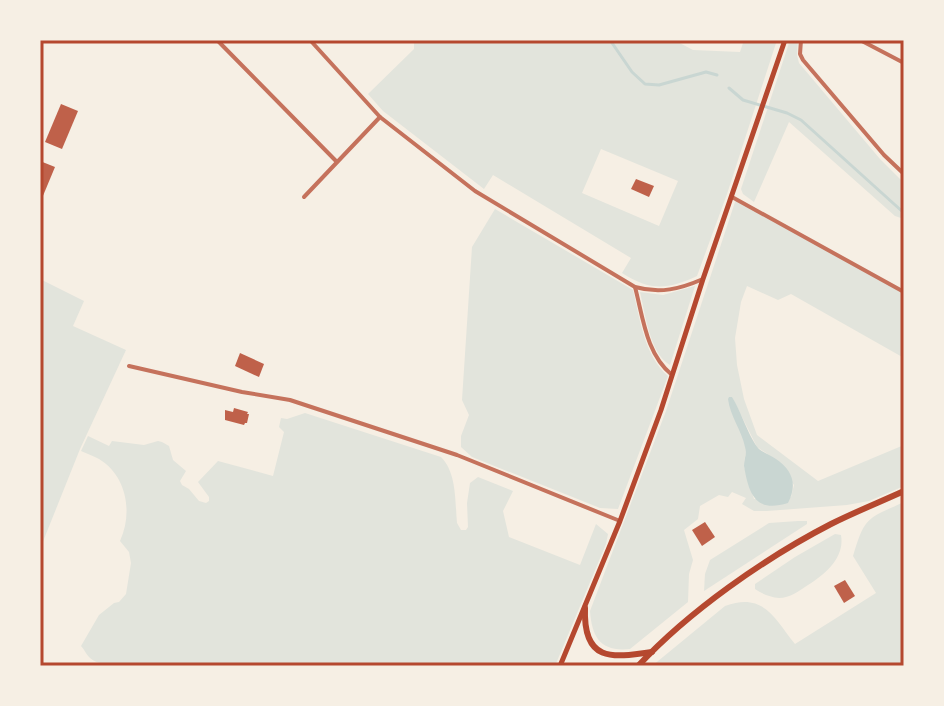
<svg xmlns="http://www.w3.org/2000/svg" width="944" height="706" viewBox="0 0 944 706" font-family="Georgia,serif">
<rect width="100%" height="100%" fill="#f6efe4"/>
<g fill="#e2e4dc" fill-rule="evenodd">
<path d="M 414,40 L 674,40 L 693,50 L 740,52 L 744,40 L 777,40 L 727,194 L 697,276 C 667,290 650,291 622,273 L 631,258 L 493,175 L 484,189 L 383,111 L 368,94 L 414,49 ZM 601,149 L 678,181 L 659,226 L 582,193 Z"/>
<path d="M 790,40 L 798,40 L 797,55 L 799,63 L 880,159 L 904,183 L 904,219 L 895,216 L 789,122 L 754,202 L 743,194 L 741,189 Z"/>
<path d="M 736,199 L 904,292 L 904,358 L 791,294 L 778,300 L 747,286 L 741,302 L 735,338 L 737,365 L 744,399 L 757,435 L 818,481 L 904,445 L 904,486 L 869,501 L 847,505 L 767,511 L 754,511 L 742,504 L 746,498 L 732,492 L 728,497 L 719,495 L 700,506 L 698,519 L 684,530 L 693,560 L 689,574 L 688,602 L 630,649 C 601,652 592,638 590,611 L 666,411 ZM 732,397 L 757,447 L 772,457 L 794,485 L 791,497 L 754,499 L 744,466 L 746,448 Z"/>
<path d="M 495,209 L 633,290 C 640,319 644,355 668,376 L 618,509 L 600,508 L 472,457 L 461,447 L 461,436 L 469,415 L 462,400 L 472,247 Z"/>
<path d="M 40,279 L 84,301 L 73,326 L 126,350 L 80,449 L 40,549 Z"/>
<path d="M 695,286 L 670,365 C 650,354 645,313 640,292 L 663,295 Z"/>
<path d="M 305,413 L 441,457 C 457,473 455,502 457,523 L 461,530 L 466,530 L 468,527 L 467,503 L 470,483 L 478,477 L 513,491 L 503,511 L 509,537 L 580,565 L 596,524 L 608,534 L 606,544 L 555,666 L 129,666 C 117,661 99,668 89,657 C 86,654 84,649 81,646 L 99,615 L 114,603 L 119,602 L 126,594 L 131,563 L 129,552 L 120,541 C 133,513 127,476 99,459 C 94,456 87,454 81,451 L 88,436 L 109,446 L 112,441 L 144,445 L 158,441 L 162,442 L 169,446 L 173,460 L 186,471 L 180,481 L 182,485 L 189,489 L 199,501 L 206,503 L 209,501 L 209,497 L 198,482 L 218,461 L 273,476 L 284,432 L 279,427 L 281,418 L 287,419 Z"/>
<path d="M 904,502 L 904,666 L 652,666 L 725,606 C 764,592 774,618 795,644 L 876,593 L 853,556 C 865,516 867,519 904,502 Z"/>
<path d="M 798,521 L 807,521 L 807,524 L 704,591 L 705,574 L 710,560 L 769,523 Z"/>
<path d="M 835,534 L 841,535 C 845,558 825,574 808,585 C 799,591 790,598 779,598 C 770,597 762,594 755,589 L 755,584 L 795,557 Z"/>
</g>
<path fill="#c9d6d2" d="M 729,397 L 732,397 C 741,411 749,438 759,449 C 764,453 770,455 776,459 C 792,470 798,484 788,503 C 756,513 749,495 744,466 C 744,460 747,454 745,447 C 742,431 730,416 728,399 Z"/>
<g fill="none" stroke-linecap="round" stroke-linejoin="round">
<g stroke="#c9d6d2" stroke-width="3">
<path d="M 610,40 L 632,72 L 645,84 L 659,85 L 706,72 L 717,75"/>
<path d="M 729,88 L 743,100 L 787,113 L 801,120 L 904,213"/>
</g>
</g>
<g fill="#bf614a">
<path d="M 61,104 L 78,111 L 62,149 L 45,142 Z"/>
<path d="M 40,161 L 55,167 L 40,203 Z"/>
<path d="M 636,179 L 654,186 L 649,197 L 631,189 Z"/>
<path d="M 240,353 L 264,364 L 259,377 L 235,366 Z"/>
<path d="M 234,408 L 248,412 L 247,414 L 249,414 L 247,423 L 245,423 L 244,425 L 225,420 L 225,410 L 233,412 Z"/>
<path d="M 705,522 L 715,537 L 702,546 L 692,530 Z"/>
<path d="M 845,580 L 855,596 L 844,603 L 834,586 Z"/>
</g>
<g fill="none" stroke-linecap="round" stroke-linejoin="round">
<g stroke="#c5725c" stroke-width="4">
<path d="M 217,40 L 336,161"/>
<path d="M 310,40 L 380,117 L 475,191 L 635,287 C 660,294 680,289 703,279"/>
<path d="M 801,40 L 800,54 L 803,60 L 884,155 L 904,174"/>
<path d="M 860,40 L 904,63"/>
<path d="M 304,197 L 380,117"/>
<path d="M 732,197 L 904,292"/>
<path d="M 635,287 C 643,317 646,354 672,375"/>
<path d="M 129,366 L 242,392 L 290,400 L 457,455 L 620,521"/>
</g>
<path stroke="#b5482f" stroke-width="5" d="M 560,666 L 620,521 L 661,410 L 703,279 L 785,40"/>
<g stroke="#b5482f" stroke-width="6">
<path d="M 585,608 C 583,662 611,658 652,652"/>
<path d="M 638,666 C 689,611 765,558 831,524 C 855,512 880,502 904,491"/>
</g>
</g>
<rect width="944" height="706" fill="none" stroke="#f6efe4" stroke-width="84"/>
<rect x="42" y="42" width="860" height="622" fill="none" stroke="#b5482f" stroke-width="3"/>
</svg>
